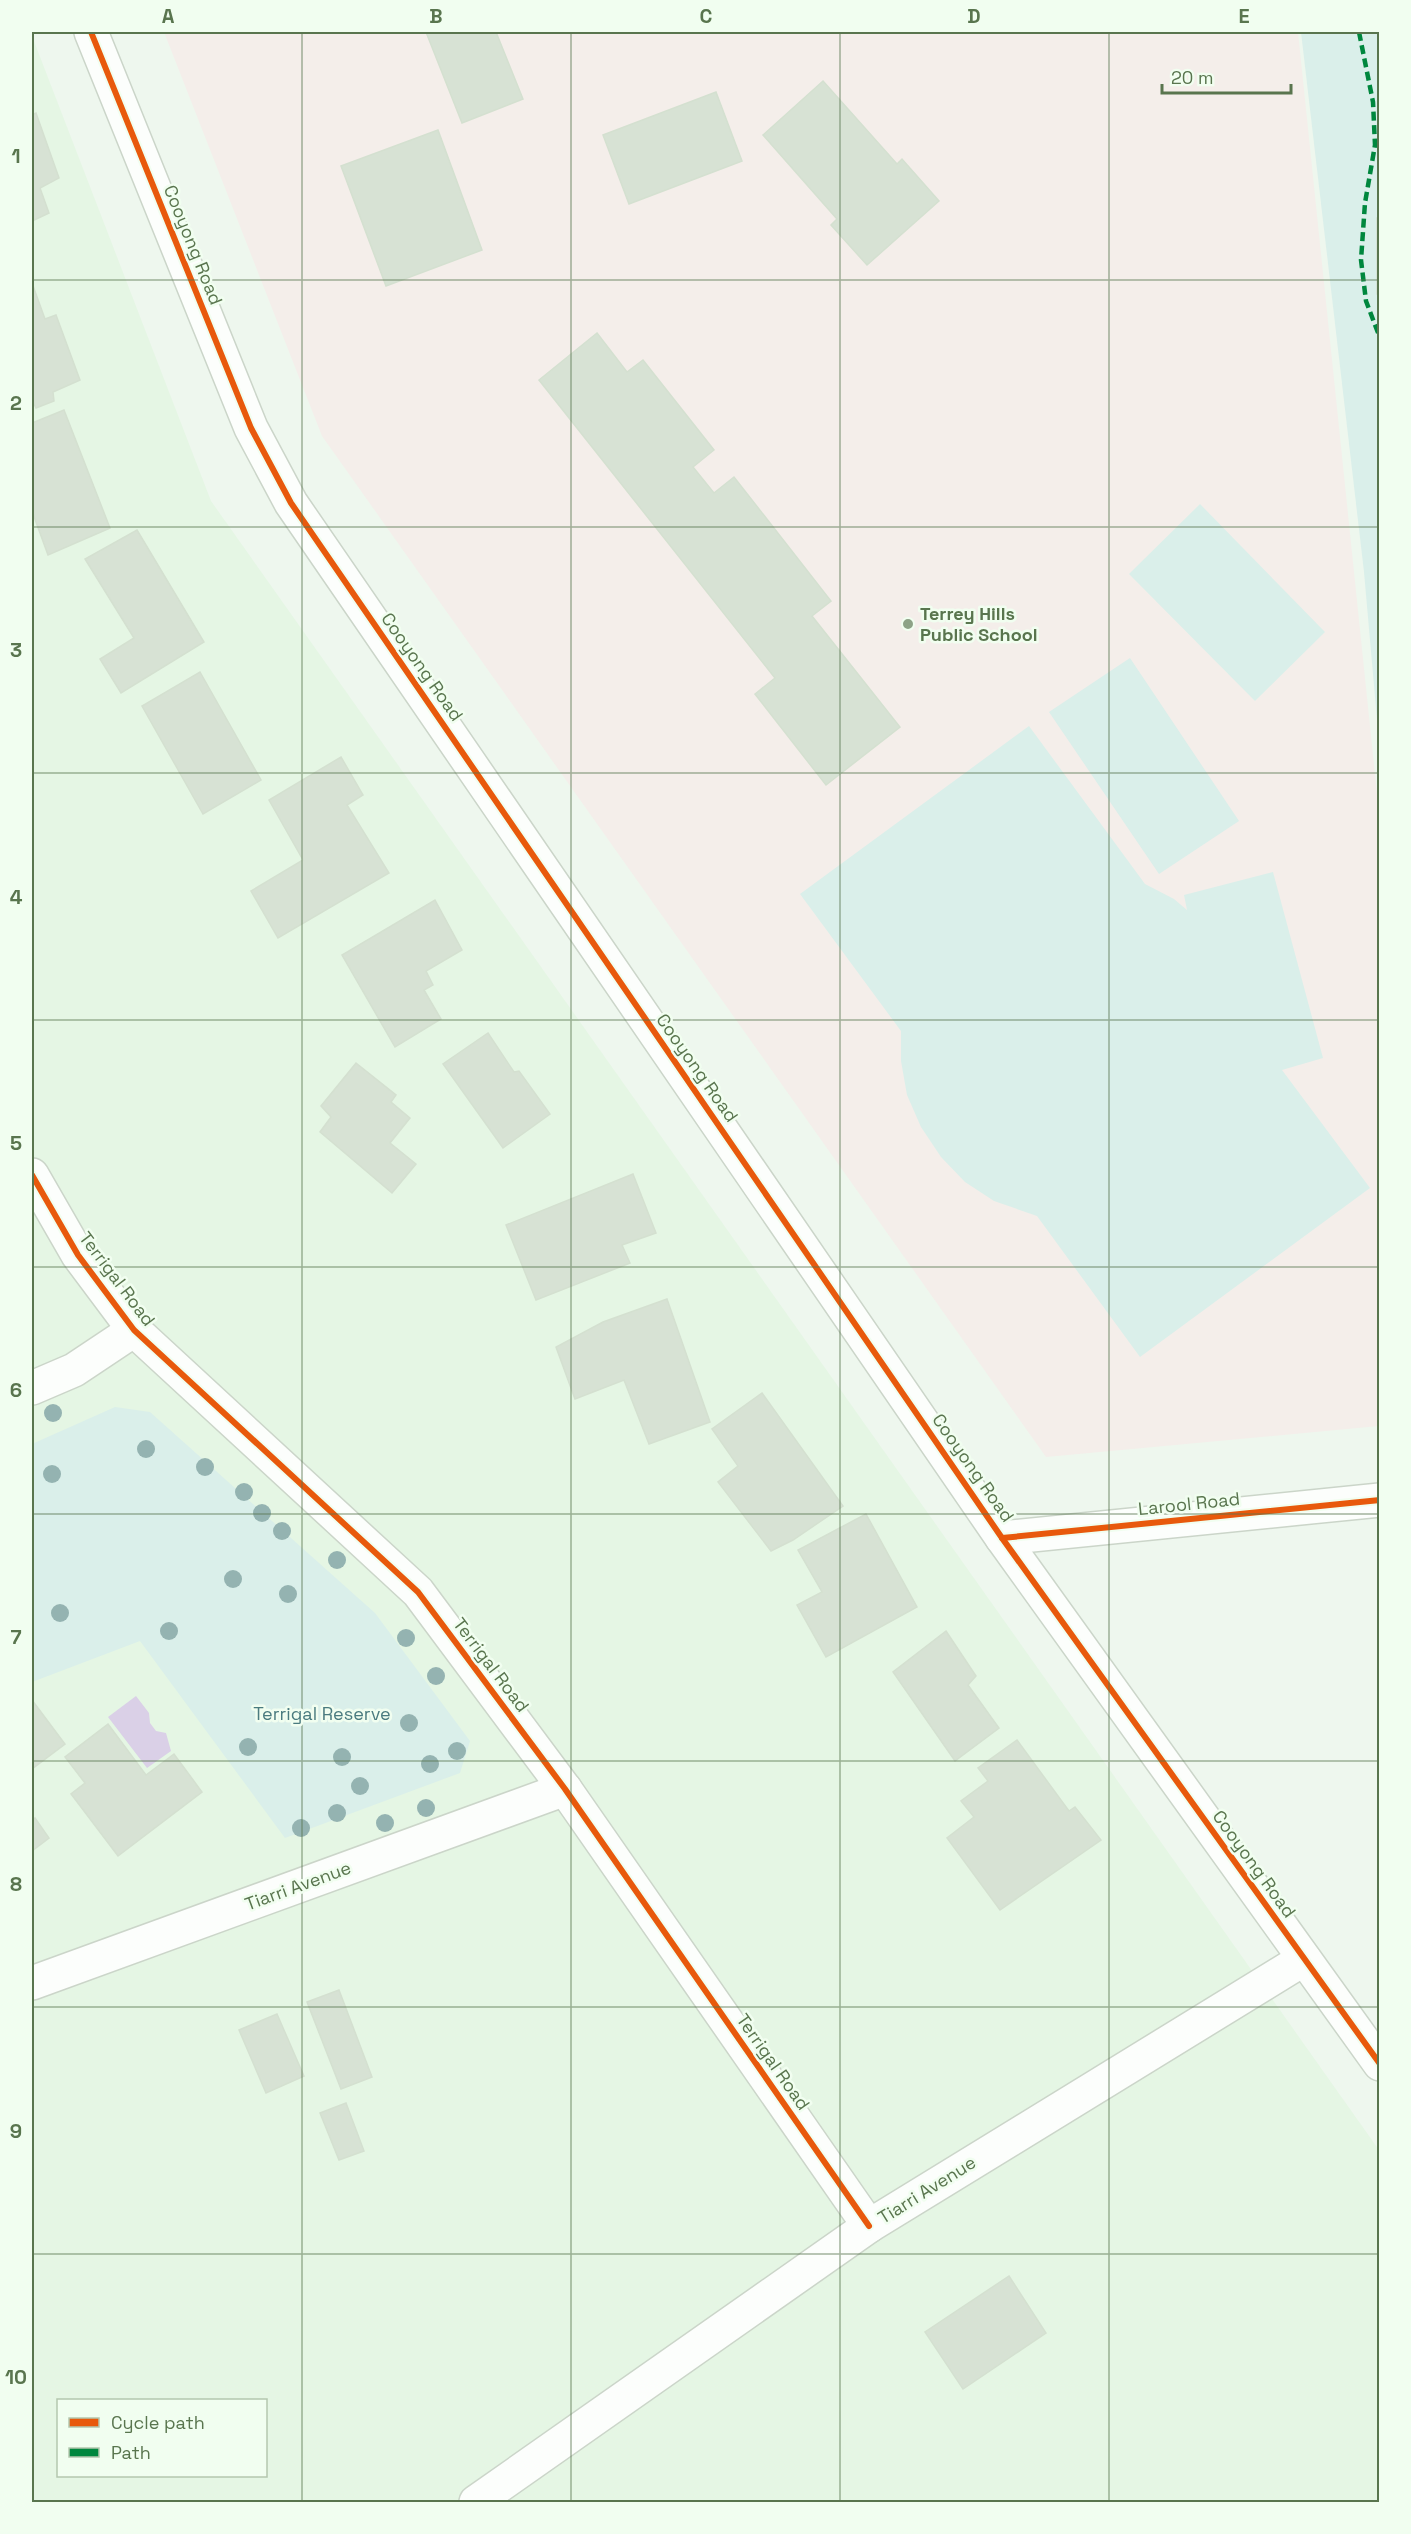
<svg xmlns="http://www.w3.org/2000/svg" width="1411" height="2534" viewBox="0 0 1411 2534" font-family="'Space Grotesk',sans-serif">
<rect width="100%" height="100%" fill="#eef7ee"/>
<path fill="#e5f6e4" fill-rule="evenodd" d="M 32,36 L 211,501 L 1379,2150 L 1379,2502 L 32,2502 ZM 58,2400 L 266,2400 L 266,2476 L 58,2476 Z"/>
<path fill="#f4eeea" d="M 164,32 L 1298,32 L 1379,813 L 1379,1426 L 1046,1457 L 322,436 Z"/>
<g fill="#daefea">
<path d="M 1301,32 L 1379,32 L 1379,742 L 1364,572 Z"/>
<path d="M 1200,504 L 1325,632 L 1255,701 L 1129,574 Z"/>
<path d="M 1130,658 L 1239,821 L 1159,874 L 1049,712 Z"/>
<path d="M 1029,726 L 1145,884 L 1174,899 L 1187,910 L 1184,895 L 1273,872 L 1323,1058 L 1282,1070 L 1370,1188 L 1140,1357 L 1037,1216 L 994,1201 L 965,1182 L 941,1157 L 921,1127 L 907,1095 L 901,1061 L 901,1031 L 800,894 Z"/>
<path d="M 115,1407 L 150,1412 L 375,1613 L 470,1741 L 460,1773 L 285,1838 L 140,1641 L 32,1682 L 32,1444 Z"/>
</g>
<path fill="#dad0e7" d="M 136,1696 L 149,1713 L 150,1723 L 156,1731 L 166,1733 L 171,1751 L 147,1768 L 108,1717 Z"/>
<g fill="#d7e2d4" stroke="#d4e0d0" stroke-width="1.5">
<path d="M 426,32 L 496,32 L 523,99 L 462,123 Z"/>
<path d="M 823,81 L 897,164 L 902,159 L 939,201 L 867,265 L 831,225 L 837,219 L 763,135 Z"/>
<path d="M 716,92 L 742,161 L 629,204 L 603,135 Z"/>
<path d="M 36,113 L 59,178 L 40,188 L 49,213 L 32,221 L 32,115 Z"/>
<path d="M 438,130 L 482,250 L 386,286 L 341,166 Z"/>
<rect x="1377" y="218" width="3" height="76"/>
<path d="M 32,283 L 45,319 L 56,315 L 80,380 L 53,392 L 54,401 L 36,408 L 33,402 L 32,403 Z"/>
<path d="M 597,333 L 627,372 L 643,360 L 714,450 L 693,467 L 714,493 L 734,477 L 831,601 L 812,616 L 900,727 L 826,785 L 755,694 L 775,678 L 539,380 Z"/>
<path d="M 64,410 L 110,528 L 48,555 L 32,511 L 32,423 Z"/>
<path d="M 137,530 L 204,642 L 121,693 L 100,659 L 134,638 L 85,559 Z"/>
<path d="M 200,672 L 261,780 L 203,814 L 142,706 Z"/>
<path d="M 341,757 L 363,795 L 347,805 L 389,873 L 278,938 L 251,891 L 303,860 L 269,800 Z"/>
<path d="M 435,900 L 462,950 L 426,971 L 433,985 L 424,990 L 441,1019 L 395,1047 L 342,955 Z"/>
<path d="M 488,1033 L 514,1072 L 519,1071 L 550,1114 L 503,1148 L 443,1064 Z"/>
<path d="M 356,1063 L 396,1095 L 391,1102 L 410,1118 L 390,1143 L 416,1164 L 392,1193 L 320,1132 L 331,1117 L 321,1106 Z"/>
<path d="M 633,1174 L 656,1233 L 622,1245 L 630,1263 L 536,1300 L 506,1225 Z"/>
<path d="M 667,1299 L 710,1422 L 649,1444 L 624,1380 L 575,1399 L 556,1347 L 603,1322 Z"/>
<path d="M 762,1393 L 843,1506 L 793,1540 L 771,1551 L 718,1482 L 738,1466 L 712,1429 Z"/>
<path d="M 866,1514 L 917,1607 L 826,1657 L 797,1605 L 822,1592 L 798,1550 Z"/>
<path d="M 946,1631 L 976,1676 L 968,1685 L 999,1728 L 955,1761 L 893,1672 Z"/>
<path d="M 32,1700 L 65,1744 L 32,1769 Z"/>
<path d="M 108,1724 L 146,1775 L 174,1754 L 202,1792 L 118,1856 L 71,1794 L 85,1783 L 65,1757 Z"/>
<path d="M 1017,1740 L 1069,1811 L 1075,1807 L 1101,1840 L 1000,1910 L 947,1838 L 974,1817 L 961,1801 L 988,1781 L 978,1768 Z"/>
<path d="M 35,1818 L 49,1838 L 32,1851 L 32,1821 Z"/>
<path d="M 339,1990 L 372,2077 L 341,2089 L 307,2002 Z"/>
<path d="M 277,2014 L 304,2076 L 266,2093 L 239,2030 Z"/>
<path d="M 346,2103 L 364,2151 L 339,2160 L 320,2113 Z"/>
<path d="M 1009,2276 L 1046,2333 L 963,2389 L 925,2332 Z"/>
</g>
<g fill="none" stroke-linecap="round" stroke-linejoin="round">
<g stroke="#cbd5c9" stroke-width="36">
<g id="minor">
<path d="M 91,32 L 251,428 L 291,503 L 1002,1538 L 1380,2064"/>
<path d="M 32,1175 L 78,1255 L 134,1330 L 418,1592 L 565,1789 L 869,2226"/>
<path d="M 32,1388 L 74,1370 L 134,1330"/>
<path d="M 1002,1538 L 1380,1500"/>
<path d="M 32,1983 L 565,1789"/>
<path d="M 476,2502 L 869,2226 L 1304,1959"/>
</g>
</g>
<use href="#minor" stroke="#fcfefc" stroke-width="33"/>
<path stroke="#00873e" stroke-width="4.5" stroke-dasharray="9 4.5" stroke-linecap="butt" d="M 1359,32 L 1373,102 L 1375,145 L 1365,203 L 1361,260 L 1366,301 L 1380,338"/>
<g stroke="#f1fef0" stroke-width="10">
<g id="cycleway">
<path d="M 91,32 L 251,428 L 291,503 L 1002,1538 L 1380,2064"/>
<path d="M 32,1175 L 78,1255 L 134,1330 L 418,1592 L 565,1789 L 869,2226"/>
<path d="M 1002,1538 L 1380,1500"/>
</g>
</g>
<use href="#cycleway" stroke="#e8590c" stroke-width="6"/>
</g>
<g fill="#94b3b1">
<circle cx="53" cy="1413" r="9"/>
<circle cx="146" cy="1449" r="9"/>
<circle cx="205" cy="1467" r="9"/>
<circle cx="52" cy="1474" r="9"/>
<circle cx="244" cy="1492" r="9"/>
<circle cx="262" cy="1513" r="9"/>
<circle cx="282" cy="1531" r="9"/>
<circle cx="337" cy="1560" r="9"/>
<circle cx="233" cy="1579" r="9"/>
<circle cx="288" cy="1594" r="9"/>
<circle cx="60" cy="1613" r="9"/>
<circle cx="169" cy="1631" r="9"/>
<circle cx="406" cy="1638" r="9"/>
<circle cx="436" cy="1676" r="9"/>
<circle cx="409" cy="1723" r="9"/>
<circle cx="248" cy="1747" r="9"/>
<circle cx="457" cy="1751" r="9"/>
<circle cx="342" cy="1757" r="9"/>
<circle cx="430" cy="1764" r="9"/>
<circle cx="360" cy="1786" r="9"/>
<circle cx="426" cy="1808" r="9"/>
<circle cx="337" cy="1813" r="9"/>
<circle cx="385" cy="1823" r="9"/>
<circle cx="301" cy="1828" r="9"/>
</g>
<path fill="none" stroke="#59754e" stroke-width="1.5" stroke-opacity="0.55" d="M 302,32 L 302,2502M 571,32 L 571,2502M 840,32 L 840,2502M 1109,32 L 1109,2502M 32,280 L 1380,280M 32,527 L 1380,527M 32,773 L 1380,773M 32,1020 L 1380,1020M 32,1267 L 1380,1267M 32,1514 L 1380,1514M 32,1761 L 1380,1761M 32,2007 L 1380,2007M 32,2254 L 1380,2254"/>
<circle fill="#8da286" stroke="#f1fef0" stroke-width="2" cx="908" cy="624" r="6"/>
<g text-anchor="middle" stroke-width="5" stroke-linejoin="round" paint-order="stroke">
<g font-size="18" fill="#59754e" stroke="#f1fef0">
<text transform="translate(193 245) rotate(68)" y="6">Cooyong Road</text>
<text transform="translate(422 667) rotate(55)" y="6">Cooyong Road</text>
<text transform="translate(697 1068) rotate(55)" y="6">Cooyong Road</text>
<text transform="translate(117 1279) rotate(53)" y="6">Terrigal Road</text>
<text transform="translate(973 1468) rotate(55)" y="6">Cooyong Road</text>
<text transform="translate(1189 1504) rotate(-6)" y="6">Larool Road</text>
<text transform="translate(491 1665) rotate(53)" y="6">Terrigal Road</text>
<text transform="translate(1254 1864) rotate(54)" y="6">Cooyong Road</text>
<text transform="translate(298 1886) rotate(-20)" y="6">Tiarri Avenue</text>
<text transform="translate(773 2062) rotate(55)" y="6">Terrigal Road</text>
<text transform="translate(927 2190) rotate(-32)" y="6">Tiarri Avenue</text>
</g>
<g font-size="18" font-weight="bold" fill="#59754e" stroke="#f1fef0" text-anchor="start">
<text x="920" y="620">Terrey Hills<tspan x="920" dy="21">Public School</tspan></text>
</g>
<g font-size="18" fill="#4a7b7f" stroke="#f1fef0">
<text x="322" y="1720">Terrigal Reserve</text>
</g>
</g>
<rect width="1411" height="2534" fill="none" stroke="#f1fef0" stroke-width="66"/>
<rect x="57" y="2399" width="210" height="78" fill="#f1fef0" stroke="#b4c7af" stroke-width="1.5"/>
<rect x="69" y="2418" width="30" height="9" fill="#e8590c" stroke="#b4c7af" stroke-width="1.5"/>
<text x="111" y="2429" font-size="18" fill="#59754e">Cycle path</text>
<rect x="69" y="2448" width="30" height="9" fill="#00873e" stroke="#b4c7af" stroke-width="1.5"/>
<text x="111" y="2459" font-size="18" fill="#59754e">Path</text>
<path d="M1162 84v9h129v-9" fill="none" stroke="#59754e" stroke-width="3"/>
<text x="1171" y="84" font-size="18" fill="#59754e" stroke="#f1fef0" stroke-width="4.5" paint-order="stroke">20 m</text>
<rect x="33" y="33" width="1345" height="2468" fill="none" stroke="#59754e" stroke-width="2"/>
<g font-size="20" text-anchor="middle" font-weight="bold" fill="#59754e">
<text x="168" y="23">A</text>
<text x="436" y="23">B</text>
<text x="706" y="23">C</text>
<text x="974" y="23">D</text>
<text x="1244" y="23">E</text>
<text x="16" y="163">1</text>
<text x="16" y="410">2</text>
<text x="16" y="657">3</text>
<text x="16" y="904">4</text>
<text x="16" y="1150">5</text>
<text x="16" y="1397">6</text>
<text x="16" y="1644">7</text>
<text x="16" y="1891">8</text>
<text x="16" y="2138">9</text>
<text x="16" y="2384">10</text>
</g>
</svg>
